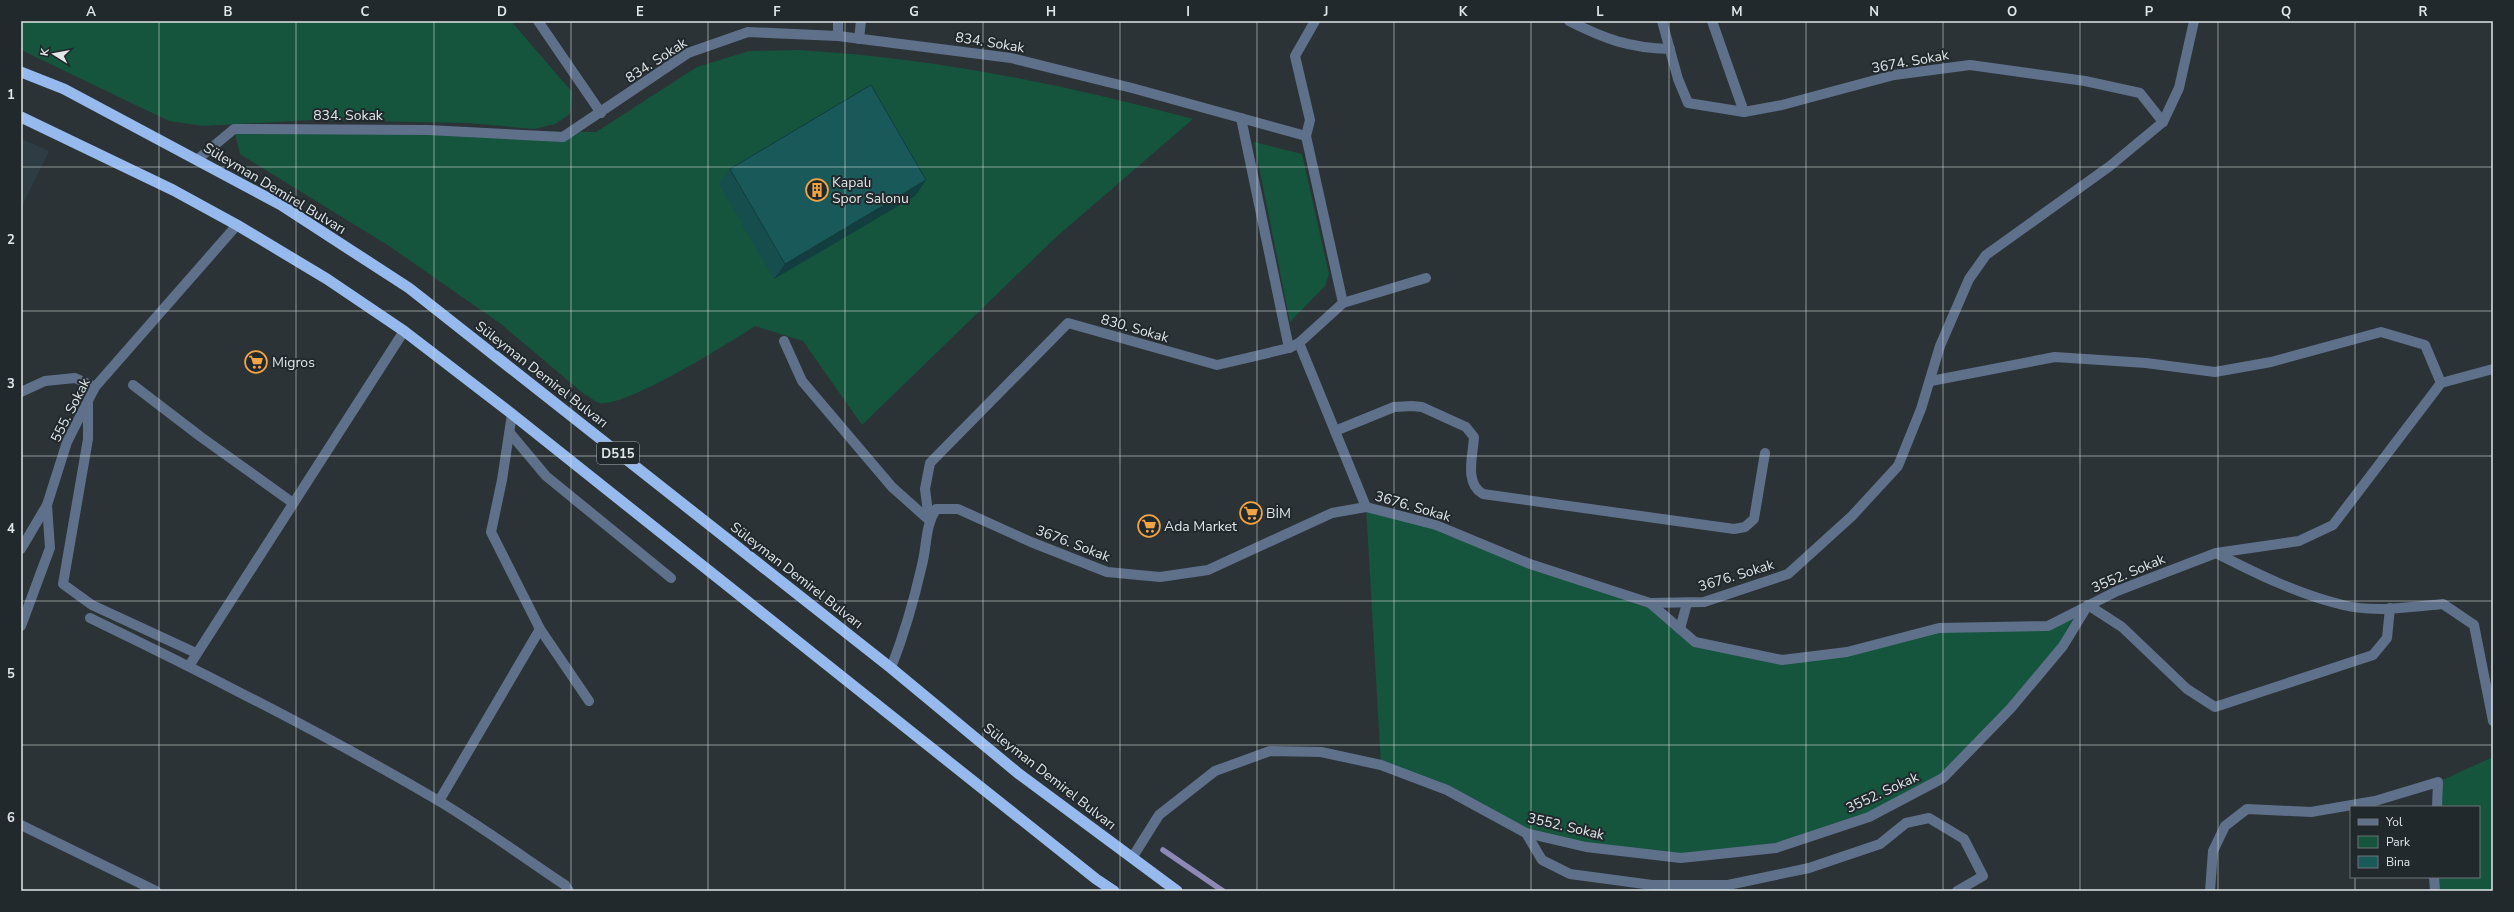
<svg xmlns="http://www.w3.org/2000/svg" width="2514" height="912" viewBox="0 0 2514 912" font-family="'Nunito Sans',sans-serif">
<rect width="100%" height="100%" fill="#2b3337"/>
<path fill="#2d3d43" d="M 21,139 L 49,151 L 21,208 Z"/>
<g fill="#15543d">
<path d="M 21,21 L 511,21 L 572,92 L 570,114 L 555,124 L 534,129 L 468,123 L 311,120 L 203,126 L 169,121 L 21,50 Z"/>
<path d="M 799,50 C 933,58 1063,84 1193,119 L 1055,238 L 862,425 L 803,341 L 755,326 C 729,343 627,407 600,403 C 595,402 589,396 584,394 L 501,324 L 389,246 L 240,154 L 234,129 L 596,132 L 697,67 L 749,51 Z"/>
<path d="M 1254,142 L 1302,154 L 1329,274 L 1325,286 L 1290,322 Z"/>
<path d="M 1366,507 L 1436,525 L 1650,603 L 1695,642 L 1782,660 L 1847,652 L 1939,628 L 2048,626 L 2088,605 L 2063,646 L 1943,778 L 1869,817 L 1776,848 L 1681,858 L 1526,833 L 1447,791 L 1381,765 Z"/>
<path d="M 2493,757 L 2493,891 L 2435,891 L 2434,877 L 2479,877 L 2479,807 L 2437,807 L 2438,782 Z"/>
</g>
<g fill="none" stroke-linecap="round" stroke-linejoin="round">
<path stroke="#8e88b7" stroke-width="5.5" d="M 1163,850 L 1223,891"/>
<g stroke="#5f708b" stroke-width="10">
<path d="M 133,385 L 201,437 L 293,503"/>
<path d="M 1335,431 L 1394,407 L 1412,406 L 1422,407 L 1466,427 L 1474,437 C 1473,456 1464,483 1483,494 L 1734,529 L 1745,527 L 1754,519 L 1765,453"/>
<path d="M 2088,605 L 2122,627 L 2187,689 L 2215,707 L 2373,655 L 2387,638 L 2390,608"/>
</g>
<g stroke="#5f708b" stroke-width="10">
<path d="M 538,21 L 601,113"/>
<path d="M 1315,21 L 1295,56 L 1310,120 L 1306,136 L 1343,303"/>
<path d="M 1569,21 C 1605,39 1629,48 1670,49"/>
<path d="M 1662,21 L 1678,79 L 1688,103 L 1744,112"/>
<path d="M 1712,21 L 1744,112 L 1782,105 L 1894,75 L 1970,65 L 2085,81 L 2140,93 L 2163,122"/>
<path d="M 838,36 L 838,21"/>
<path d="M 859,39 L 861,21"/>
<path d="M 1241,118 L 1289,348"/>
<path d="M 198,159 L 234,129 L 428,130 L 563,137 L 688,53 L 748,32 L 838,36 L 1011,58 L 1132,88 L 1306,136"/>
<path d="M 784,341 L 802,381 L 892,487 L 929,520"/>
<path d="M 1299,343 L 1366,507"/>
<path d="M 1931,381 L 2055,357 L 2146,363 L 2215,372 L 2271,362 L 2381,332 L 2425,345 L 2441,383"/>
<path d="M 21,392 L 45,381 L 75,378 L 95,387"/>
<path d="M 88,404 L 88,439 L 63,584 L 92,605 L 196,653"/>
<path d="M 512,414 L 502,480 L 491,532 L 540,629 L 589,701"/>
<path d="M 510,433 L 546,476 L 671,578"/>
<path d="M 929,520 L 925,489 L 930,463 L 1068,323 L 1217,365 L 1289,348 L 1299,343 L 1343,303 L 1426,278"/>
<path d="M 21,549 L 47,505"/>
<path d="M 2216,553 C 2257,574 2298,594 2343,605 C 2375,613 2411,607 2443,604 L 2474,625 L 2493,721"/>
<path d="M 1650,603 L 1695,642 L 1782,660 L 1847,652 L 1939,628 L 2048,626 L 2117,591 L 2216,553 L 2299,541 L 2333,525 L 2441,383 L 2493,369"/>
<path d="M 90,618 C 208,675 325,734 439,801 C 482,827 523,857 565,885 L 569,891"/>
<path d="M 21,626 L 50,548 L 47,505 L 67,442 L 95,387 L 237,225"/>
<path d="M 1680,629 L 1687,603"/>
<path d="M 189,666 L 404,331"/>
<path d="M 891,668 C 904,635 914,600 922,565 C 927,546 925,526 936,509 L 958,509 L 1031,542 L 1107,572 L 1160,577 L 1208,570 L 1332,513 L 1366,507 L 1436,525 L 1530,564 L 1650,603 L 1704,602 L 1788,574 L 1852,516 L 1898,466 L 1921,409 L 1940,346 L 1969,279 L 1986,255 L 2110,166 L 2163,122 L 2179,88 L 2194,21"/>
<path d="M 439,801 L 540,629"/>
<path d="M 21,825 L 156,891"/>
<path d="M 1526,833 L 1542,860 L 1570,874 L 1652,885 L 1728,885 L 1809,868 L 1880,844 L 1906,823 L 1929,818 L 1964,839 L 1983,876 L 1957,891"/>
<path d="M 1132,858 L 1159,815 L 1215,771 L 1270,751 L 1321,752 L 1381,765 L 1447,790 L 1526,833 L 1586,847 L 1681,858 L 1776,848 L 1869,817 L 1943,778 L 2011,708 L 2063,646 L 2088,605"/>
<path d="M 2434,877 L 2435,891"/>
<path d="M 2210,891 L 2213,851 L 2225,826 L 2247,809 L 2311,812 L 2375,801 L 2438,782 L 2437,807"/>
</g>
<g stroke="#96b9ee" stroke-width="11">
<path d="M 21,72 L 64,89 L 281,205 L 409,288 L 891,668 L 1019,774 L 1177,891"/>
<path d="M 21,117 L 173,190 L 237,225 L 327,279 L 404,331 L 512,414 L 1096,879 L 1114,891"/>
</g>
</g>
<path fill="#164d4d" d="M 730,169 L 926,180 L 915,196 L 774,279 L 719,184 Z"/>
<path fill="#123e3f" d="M 926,180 L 915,196 L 774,279 L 785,264 Z"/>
<path fill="#1a595a" stroke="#123e3f" d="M 871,85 L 926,180 L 785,264 L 730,169 Z"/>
<path fill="none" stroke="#e1e6e8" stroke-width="1" stroke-opacity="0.55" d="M 159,21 L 159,891M 296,21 L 296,891M 434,21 L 434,891M 571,21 L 571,891M 708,21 L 708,891M 845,21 L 845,891M 983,21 L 983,891M 1120,21 L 1120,891M 1257,21 L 1257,891M 1394,21 L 1394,891M 1531,21 L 1531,891M 1669,21 L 1669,891M 1806,21 L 1806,891M 1943,21 L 1943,891M 2080,21 L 2080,891M 2218,21 L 2218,891M 2355,21 L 2355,807M 21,167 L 2493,167M 21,311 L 2493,311M 21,456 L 2493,456M 21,601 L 2493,601M 21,745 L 2493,745M 2355,877 L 2355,891"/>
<defs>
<g id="building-ring" transform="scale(1.15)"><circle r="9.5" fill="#21292d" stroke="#f3a442" stroke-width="1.5"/><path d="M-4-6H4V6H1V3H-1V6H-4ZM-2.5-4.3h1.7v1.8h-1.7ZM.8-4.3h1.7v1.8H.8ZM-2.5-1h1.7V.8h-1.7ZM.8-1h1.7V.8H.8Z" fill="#f3a442"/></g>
<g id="supermarket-ring" transform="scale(1.15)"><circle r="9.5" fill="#21292d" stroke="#f3a442" stroke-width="1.5"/><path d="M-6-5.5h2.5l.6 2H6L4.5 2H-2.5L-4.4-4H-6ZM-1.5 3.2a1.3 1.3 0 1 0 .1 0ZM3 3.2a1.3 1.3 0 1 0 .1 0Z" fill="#f3a442"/></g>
</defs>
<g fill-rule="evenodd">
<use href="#building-ring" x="817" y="190"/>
<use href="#supermarket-ring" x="256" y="362"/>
<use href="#supermarket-ring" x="1251" y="513"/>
<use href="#supermarket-ring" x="1149" y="526"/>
</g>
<g text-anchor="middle" stroke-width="4" stroke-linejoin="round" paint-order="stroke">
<rect fill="#21292d" stroke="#a7adb0" stroke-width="1" x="597" y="442" width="42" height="22" rx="3"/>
<g font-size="13" font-weight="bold" fill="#e1e6e8">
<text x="618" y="458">D515</text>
</g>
<g font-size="14" fill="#e1e6e8" stroke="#21292d">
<text transform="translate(990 42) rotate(9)" y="5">834. Sokak</text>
<text transform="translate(656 60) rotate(-33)" y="5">834. Sokak</text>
<text transform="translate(1910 61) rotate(-10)" y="5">3674. Sokak</text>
<text x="348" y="120">834. Sokak</text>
<text transform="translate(275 188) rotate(31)" y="5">Süleyman Demirel Bulvarı</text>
<text transform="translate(1135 328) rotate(16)" y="5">830. Sokak</text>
<text transform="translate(542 374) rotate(38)" y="5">Süleyman Demirel Bulvarı</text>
<text transform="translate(70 410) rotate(-63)" y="5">555. Sokak</text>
<text transform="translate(1413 506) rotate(16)" y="5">3676. Sokak</text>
<text transform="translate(1073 543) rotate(21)" y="5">3676. Sokak</text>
<text transform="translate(2128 573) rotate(-23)" y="5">3552. Sokak</text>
<text transform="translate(797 575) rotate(38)" y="5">Süleyman Demirel Bulvarı</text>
<text transform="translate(1736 575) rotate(-17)" y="5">3676. Sokak</text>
<text transform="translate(1050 776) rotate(38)" y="5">Süleyman Demirel Bulvarı</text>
<text transform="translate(1882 792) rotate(-25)" y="5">3552. Sokak</text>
<text transform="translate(1566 826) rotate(13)" y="5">3552. Sokak</text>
</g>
<g font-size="14" fill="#e1e6e8" stroke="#21292d" text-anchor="start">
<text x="832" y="187">Kapalı<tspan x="832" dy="16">Spor Salonu</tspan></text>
<text x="272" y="367">Migros</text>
<text x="1266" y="518">BİM</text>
<text x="1164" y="531">Ada Market</text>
</g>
</g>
<rect width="2514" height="912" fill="none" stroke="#21292d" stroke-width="44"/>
<rect x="2350" y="806" width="130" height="72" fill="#21292d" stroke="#6e7578"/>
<rect x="2358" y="819" width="20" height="6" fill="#5f708b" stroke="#6e7578"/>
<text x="2386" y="826" font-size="12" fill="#e1e6e8">Yol</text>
<rect x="2358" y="836" width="20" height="12" fill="#15543d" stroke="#6e7578"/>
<text x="2386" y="846" font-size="12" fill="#e1e6e8">Park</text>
<rect x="2358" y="856" width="20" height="12" fill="#1a595a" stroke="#6e7578"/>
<text x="2386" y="866" font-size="12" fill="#e1e6e8">Bina</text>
<g transform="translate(54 54) rotate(281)" stroke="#21292d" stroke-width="3" paint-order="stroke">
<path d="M0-3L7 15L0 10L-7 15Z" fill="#e1e6e8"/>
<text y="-6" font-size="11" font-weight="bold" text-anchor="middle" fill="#e1e6e8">K</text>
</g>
<rect x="22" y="22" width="2470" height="868" fill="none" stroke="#e1e6e8" stroke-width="1.5"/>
<g font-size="13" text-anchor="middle" font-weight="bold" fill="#e1e6e8">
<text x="91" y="16">A</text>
<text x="228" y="16">B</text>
<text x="365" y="16">C</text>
<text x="502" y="16">D</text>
<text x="640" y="16">E</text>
<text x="777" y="16">F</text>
<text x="914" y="16">G</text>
<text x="1051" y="16">H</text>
<text x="1188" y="16">I</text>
<text x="1326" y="16">J</text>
<text x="1463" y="16">K</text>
<text x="1600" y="16">L</text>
<text x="1737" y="16">M</text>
<text x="1874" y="16">N</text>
<text x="2012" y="16">O</text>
<text x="2149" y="16">P</text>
<text x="2286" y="16">Q</text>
<text x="2423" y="16">R</text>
<text x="11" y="99">1</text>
<text x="11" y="244">2</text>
<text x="11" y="388">3</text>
<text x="11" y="533">4</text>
<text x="11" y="678">5</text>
<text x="11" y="822">6</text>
</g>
</svg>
